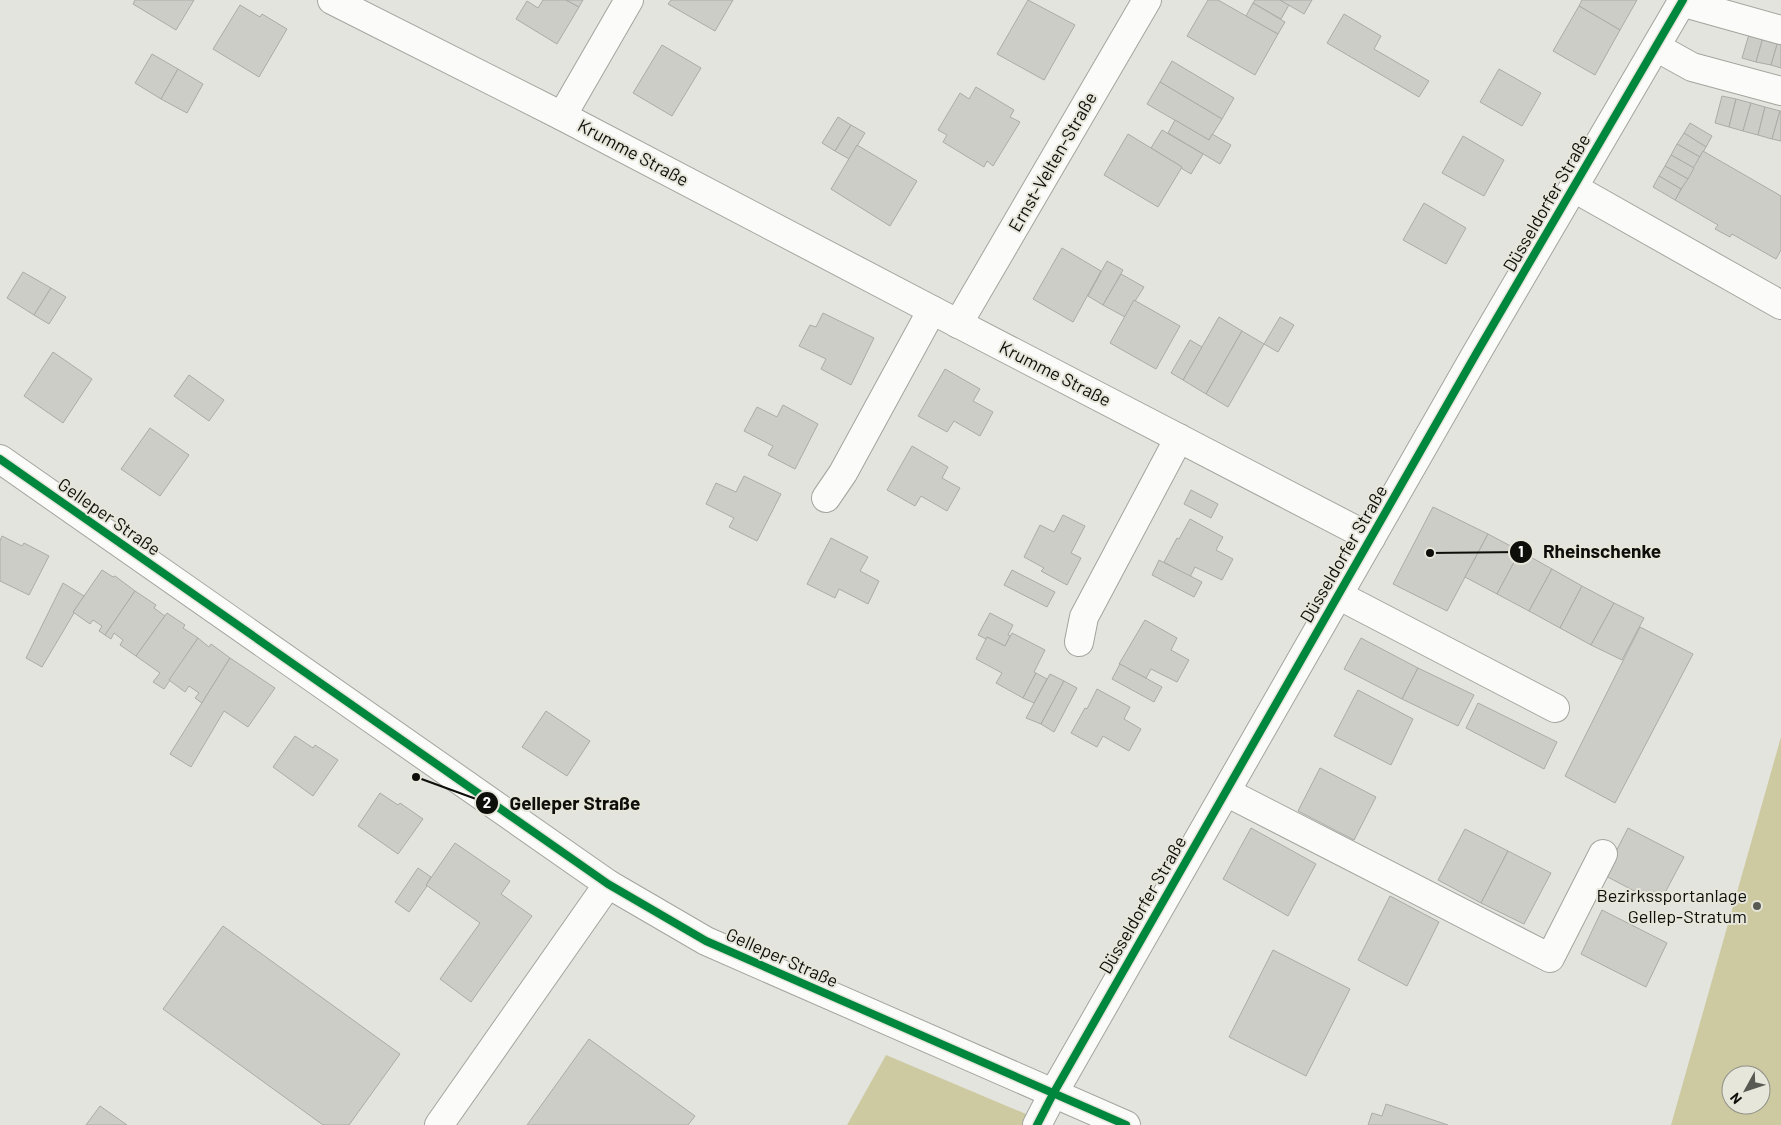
<svg xmlns="http://www.w3.org/2000/svg" width="1781" height="1125" viewBox="0 0 1781 1125" font-family="Barlow,sans-serif">
<rect width="100%" height="100%" fill="#e4e4de"/>
<g fill="#cdcaa2" fill-rule="evenodd">
<path d="M 1781,737 L 1781,1125 L 1671,1125 ZM 1731,1075 L 1761,1075 L 1761,1105 L 1731,1105 Z"/>
<path d="M 886,1055 L 1052,1125 L 847,1125 Z"/>
</g>
<g fill="#cdcdc8" stroke="#ababa7">
<path d="M 135,0 L 194,0 L 176,30 L 133,4 Z"/>
<path d="M 543,0 L 566,0 L 579,7 L 557,44 L 516,19 L 527,1 L 538,8 Z"/>
<path d="M 566,0 L 583,0 L 579,7 Z"/>
<path d="M 671,0 L 733,0 L 715,31 L 668,4 Z"/>
<path d="M 1028,0 L 1075,25 L 1044,80 L 997,54 Z"/>
<path d="M 1208,0 L 1218,0 L 1278,34 L 1255,75 L 1187,36 Z"/>
<path d="M 1255,0 L 1280,0 L 1289,5 L 1281,19 L 1253,3 Z"/>
<path d="M 1280,0 L 1312,0 L 1304,14 Z"/>
<path d="M 1582,0 L 1637,0 L 1620,30 L 1579,6 Z"/>
<path d="M 1253,3 L 1285,22 L 1278,34 L 1246,16 Z"/>
<path d="M 240,5 L 260,17 L 262,14 L 287,29 L 259,77 L 213,49 Z"/>
<path d="M 1579,6 L 1620,30 L 1595,75 L 1553,51 Z"/>
<path d="M 1344,14 L 1381,36 L 1374,49 L 1429,81 L 1419,97 L 1327,43 Z"/>
<path d="M 1750,31 L 1764,34 L 1756,62 L 1742,58 Z"/>
<path d="M 1764,34 L 1779,38 L 1771,65 L 1756,62 Z"/>
<path d="M 1779,38 L 1781,39 L 1781,68 L 1771,65 Z"/>
<path d="M 662,45 L 701,68 L 672,116 L 633,93 Z"/>
<path d="M 152,54 L 178,69 L 161,99 L 135,83 Z"/>
<path d="M 1172,61 L 1234,98 L 1222,119 L 1160,82 Z"/>
<path d="M 178,69 L 203,84 L 187,113 L 161,99 Z"/>
<path d="M 1499,69 L 1541,93 L 1522,126 L 1480,102 Z"/>
<path d="M 1160,82 L 1222,119 L 1209,140 L 1147,104 Z"/>
<path d="M 976,87 L 1014,110 L 1010,117 L 1020,122 L 993,166 L 987,161 L 984,167 L 943,142 L 947,135 L 938,130 L 960,93 L 969,99 Z"/>
<path d="M 1722,96 L 1736,99 L 1729,127 L 1715,123 Z"/>
<path d="M 1736,99 L 1751,103 L 1743,131 L 1729,127 Z"/>
<path d="M 1751,103 L 1765,107 L 1758,135 L 1743,131 Z"/>
<path d="M 1765,107 L 1780,111 L 1772,139 L 1758,135 Z"/>
<path d="M 1780,111 L 1781,111 L 1781,141 L 1772,139 Z"/>
<path d="M 838,117 L 851,125 L 835,151 L 822,143 Z"/>
<path d="M 1175,120 L 1209,140 L 1212,134 L 1231,145 L 1220,164 L 1168,133 Z"/>
<path d="M 1690,123 L 1712,136 L 1706,147 L 1684,133 Z"/>
<path d="M 851,125 L 865,133 L 849,159 L 835,151 Z"/>
<path d="M 1162,130 L 1203,154 L 1191,174 L 1181,168 L 1182,167 L 1151,148 Z"/>
<path d="M 1684,133 L 1706,147 L 1700,157 L 1677,144 Z"/>
<path d="M 1128,134 L 1182,167 L 1158,207 L 1104,175 Z"/>
<path d="M 1463,136 L 1504,160 L 1484,196 L 1442,173 Z"/>
<path d="M 1677,144 L 1700,157 L 1694,168 L 1671,155 Z"/>
<path d="M 857,145 L 917,181 L 890,226 L 831,189 Z"/>
<path d="M 1703,151 L 1781,196 L 1781,250 L 1776,259 L 1732,234 L 1730,237 L 1715,229 L 1718,225 L 1675,200 Z"/>
<path d="M 1671,155 L 1694,168 L 1688,179 L 1665,166 Z"/>
<path d="M 1665,166 L 1688,179 L 1681,189 L 1659,176 Z"/>
<path d="M 1659,176 L 1681,189 L 1675,200 L 1653,187 Z"/>
<path d="M 1424,203 L 1466,228 L 1446,264 L 1403,240 Z"/>
<path d="M 1062,248 L 1101,271 L 1073,322 L 1033,299 Z"/>
<path d="M 1107,261 L 1123,270 L 1103,305 L 1088,296 Z"/>
<path d="M 23,272 L 51,288 L 34,315 L 7,298 Z"/>
<path d="M 1121,274 L 1144,287 L 1125,317 L 1103,305 Z"/>
<path d="M 51,288 L 66,297 L 49,324 L 34,315 Z"/>
<path d="M 1134,300 L 1180,326 L 1156,369 L 1110,343 Z"/>
<path d="M 823,313 L 874,338 L 851,385 L 821,369 L 826,359 L 799,346 L 810,325 L 816,327 Z"/>
<path d="M 1219,317 L 1242,331 L 1206,394 L 1183,380 Z"/>
<path d="M 1280,317 L 1294,325 L 1278,352 L 1264,344 Z"/>
<path d="M 1242,331 L 1264,344 L 1228,407 L 1206,394 Z"/>
<path d="M 1190,340 L 1202,347 L 1183,380 L 1171,373 Z"/>
<path d="M 53,352 L 92,379 L 63,423 L 24,396 Z"/>
<path d="M 945,369 L 980,389 L 973,401 L 993,412 L 980,436 L 954,421 L 947,432 L 918,416 Z"/>
<path d="M 189,375 L 224,400 L 209,421 L 174,396 Z"/>
<path d="M 783,405 L 818,424 L 795,469 L 768,455 L 773,446 L 744,431 L 757,407 L 777,417 Z"/>
<path d="M 150,428 L 189,455 L 160,496 L 121,469 Z"/>
<path d="M 912,446 L 948,467 L 942,478 L 960,488 L 947,511 L 921,496 L 915,506 L 887,490 Z"/>
<path d="M 744,476 L 781,494 L 757,541 L 729,527 L 734,518 L 706,504 L 716,483 L 736,492 Z"/>
<path d="M 1191,490 L 1218,504 L 1211,518 L 1184,504 Z"/>
<path d="M 1433,507 L 1488,534 L 1447,611 L 1393,584 Z"/>
<path d="M 1063,515 L 1085,526 L 1071,553 L 1081,558 L 1067,585 L 1041,571 L 1044,568 L 1024,557 L 1040,525 L 1054,532 Z"/>
<path d="M 1190,519 L 1223,537 L 1216,550 L 1233,559 L 1222,580 L 1195,567 L 1190,577 L 1164,562 L 1177,538 L 1179,539 Z"/>
<path d="M 1488,534 L 1520,551 L 1497,594 L 1465,577 Z"/>
<path d="M 2,536 L 22,546 L 24,543 L 49,556 L 29,595 L 0,581 L 0,541 Z"/>
<path d="M 831,538 L 868,557 L 860,571 L 879,581 L 868,604 L 839,589 L 835,598 L 807,584 Z"/>
<path d="M 1520,551 L 1552,569 L 1529,611 L 1497,594 Z"/>
<path d="M 1159,560 L 1202,582 L 1194,597 L 1152,575 Z"/>
<path d="M 1552,569 L 1582,586 L 1560,628 L 1529,611 Z"/>
<path d="M 102,570 L 113,577 L 115,576 L 135,591 L 105,635 L 99,631 L 102,626 L 93,620 L 90,624 L 73,612 Z"/>
<path d="M 1012,570 L 1055,592 L 1047,607 L 1004,585 Z"/>
<path d="M 63,583 L 84,596 L 73,612 L 74,613 L 42,667 L 26,658 Z"/>
<path d="M 1582,586 L 1614,603 L 1591,645 L 1560,628 Z"/>
<path d="M 135,591 L 156,605 L 154,608 L 165,616 L 136,656 L 120,645 L 123,640 L 114,633 L 111,639 L 105,635 Z"/>
<path d="M 1614,603 L 1644,618 L 1622,660 L 1591,645 Z"/>
<path d="M 167,613 L 185,625 L 183,628 L 198,638 L 164,689 L 153,682 L 160,673 L 136,656 Z"/>
<path d="M 990,613 L 1013,625 L 1008,635 L 1010,636 L 1005,646 L 987,637 L 986,639 L 978,635 Z"/>
<path d="M 1145,620 L 1177,638 L 1171,650 L 1189,660 L 1177,682 L 1151,669 L 1146,678 L 1119,664 Z"/>
<path d="M 1640,627 L 1693,654 L 1615,803 L 1565,776 Z"/>
<path d="M 1012,633 L 1045,650 L 1034,672 L 1036,673 L 1023,698 L 996,683 L 1002,673 L 976,659 L 987,637 L 1005,646 Z"/>
<path d="M 198,638 L 209,647 L 211,644 L 230,658 L 202,703 L 195,698 L 199,693 L 189,686 L 185,692 L 169,680 Z"/>
<path d="M 1361,638 L 1418,668 L 1402,699 L 1344,669 Z"/>
<path d="M 230,658 L 275,688 L 248,727 L 224,711 L 191,767 L 170,754 Z"/>
<path d="M 1120,664 L 1162,687 L 1154,702 L 1112,679 Z"/>
<path d="M 1418,668 L 1474,695 L 1458,726 L 1402,699 Z"/>
<path d="M 1036,673 L 1047,679 L 1034,703 L 1023,698 Z"/>
<path d="M 1050,674 L 1064,681 L 1041,724 L 1026,718 Z"/>
<path d="M 1064,681 L 1077,688 L 1054,732 L 1041,724 Z"/>
<path d="M 1097,689 L 1130,707 L 1124,719 L 1141,729 L 1129,751 L 1103,736 L 1097,747 L 1071,733 L 1085,708 L 1087,709 Z"/>
<path d="M 1358,690 L 1413,719 L 1391,765 L 1334,736 Z"/>
<path d="M 1478,703 L 1557,742 L 1544,769 L 1466,728 Z"/>
<path d="M 546,711 L 590,741 L 567,776 L 522,747 Z"/>
<path d="M 295,736 L 313,748 L 315,745 L 338,760 L 313,796 L 273,767 Z"/>
<path d="M 1320,768 L 1376,797 L 1354,840 L 1298,811 Z"/>
<path d="M 380,793 L 398,805 L 400,803 L 423,819 L 398,854 L 358,826 Z"/>
<path d="M 1251,828 L 1316,864 L 1288,916 L 1223,879 Z"/>
<path d="M 1628,828 L 1684,857 L 1659,904 L 1604,875 Z"/>
<path d="M 1465,829 L 1508,851 L 1481,903 L 1438,880 Z"/>
<path d="M 455,843 L 510,881 L 501,894 L 532,916 L 471,1002 L 440,979 L 480,923 L 426,885 Z"/>
<path d="M 1508,851 L 1551,873 L 1524,924 L 1481,903 Z"/>
<path d="M 418,868 L 431,877 L 426,885 L 427,886 L 409,912 L 395,902 Z"/>
<path d="M 1390,896 L 1439,922 L 1407,986 L 1358,960 Z"/>
<path d="M 1602,910 L 1667,943 L 1646,987 L 1581,954 Z"/>
<path d="M 223,926 L 400,1054 L 349,1125 L 323,1125 L 163,1009 Z"/>
<path d="M 1273,950 L 1350,989 L 1306,1076 L 1229,1037 Z"/>
<path d="M 589,1039 L 695,1116 L 688,1125 L 527,1125 Z"/>
<path d="M 1386,1104 L 1448,1125 L 1368,1125 L 1372,1113 L 1382,1116 Z"/>
<path d="M 100,1106 L 127,1125 L 86,1125 Z"/>
</g>
<g fill="none" stroke-linecap="round" stroke-linejoin="round">
<g stroke="#a4a49f" stroke-width="30">
<g id="minor">
<path d="M 332,0 L 562,116 L 932,310 L 1371,538"/>
<path d="M 1681,2 L 1781,30"/>
<path d="M 1656,47 L 1692,67 L 1781,91"/>
<path d="M 562,116 L 629,0"/>
<path d="M 1574,188 L 1781,305"/>
<path d="M 958,324 L 1147,0"/>
<path d="M 0,459 L 608,884 L 706,941 L 1126,1125"/>
<path d="M 826,498 L 843,473 L 932,310"/>
<path d="M 1338,595 L 1555,708"/>
<path d="M 1079,642 L 1084,617 L 1179,438"/>
<path d="M 1226,792 L 1550,958 L 1603,854"/>
<path d="M 439,1125 L 608,884"/>
<path d="M 1037,1125 L 1053,1094 L 1476,354 L 1683,0"/>
</g>
</g>
<use href="#minor" stroke="#fbfbfa" stroke-width="28"/>
<g stroke="#e7e6db" stroke-width="11">
<g id="cycleway">
<path d="M 0,459 L 608,884 L 706,941 L 1126,1125"/>
<path d="M 1037,1125 L 1053,1094 L 1476,354 L 1683,0"/>
</g>
</g>
<use href="#cycleway" stroke="#00873e" stroke-width="8"/>
</g>
<circle fill="#595954" stroke="#e7e6db" stroke-width="2" cx="1757" cy="906" r="5"/>
<g text-anchor="middle" stroke-width="4" stroke-linejoin="round" paint-order="stroke">
<g font-size="18" fill="#0e0e0a" stroke="#e7e6db">
<text transform="translate(633 153) rotate(28)" y="6">Krumme Straße</text>
<text transform="translate(1053 162) rotate(-60)" y="6">Ernst-Velten-Straße</text>
<text transform="translate(1547 203) rotate(-60)" y="6">Düsseldorfer Straße</text>
<text transform="translate(1055 374) rotate(27)" y="6">Krumme Straße</text>
<text transform="translate(109 517) rotate(35)" y="6">Gelleper Straße</text>
<text transform="translate(1344 554) rotate(-60)" y="6">Düsseldorfer Straße</text>
<text transform="translate(1143 905) rotate(-60)" y="6">Düsseldorfer Straße</text>
<text transform="translate(782 958) rotate(24)" y="6">Gelleper Straße</text>
</g>
<g font-size="18" fill="#0e0e0a" stroke="#e7e6db" text-anchor="end">
<text x="1747" y="902">Bezirkssportanlage<tspan x="1747" dy="21">Gellep-Stratum</tspan></text>
</g>
</g>
<path fill="none" stroke="#0e0e0a" stroke-width="2" d="M1430 553L1521 552M416 777L487 803"/>
<g fill="#0e0e0a" stroke="#e7e6db" stroke-width="2">
<circle cx="1430" cy="553" r="5"/>
<circle cx="416" cy="777" r="5"/>
<circle cx="1521" cy="552" r="12"/>
<circle cx="487" cy="803" r="12"/>
</g>
<g font-size="15" text-anchor="middle" font-weight="bold" fill="#fff">
<text x="1521" y="557">1</text>
<text x="487" y="808">2</text>
</g>
<g font-size="19" text-anchor="middle" font-weight="bold" fill="#0e0e0a" stroke="#e7e6db" stroke-width="4" stroke-linejoin="round" paint-order="stroke">
<text x="1602" y="558">Rheinschenke</text>
<text x="575" y="810">Gelleper Straße</text>
</g>
<g transform="translate(1746 1090) rotate(230)"><circle r="24" fill="#e7e6db" stroke="#909087"/>
<path d="M0-4L9 19L0 12L-9 19Z" fill="#595954"/>
<text y="-8" font-size="14" font-weight="bold" text-anchor="middle" fill="#0e0e0a">N</text>
</g>
</svg>
